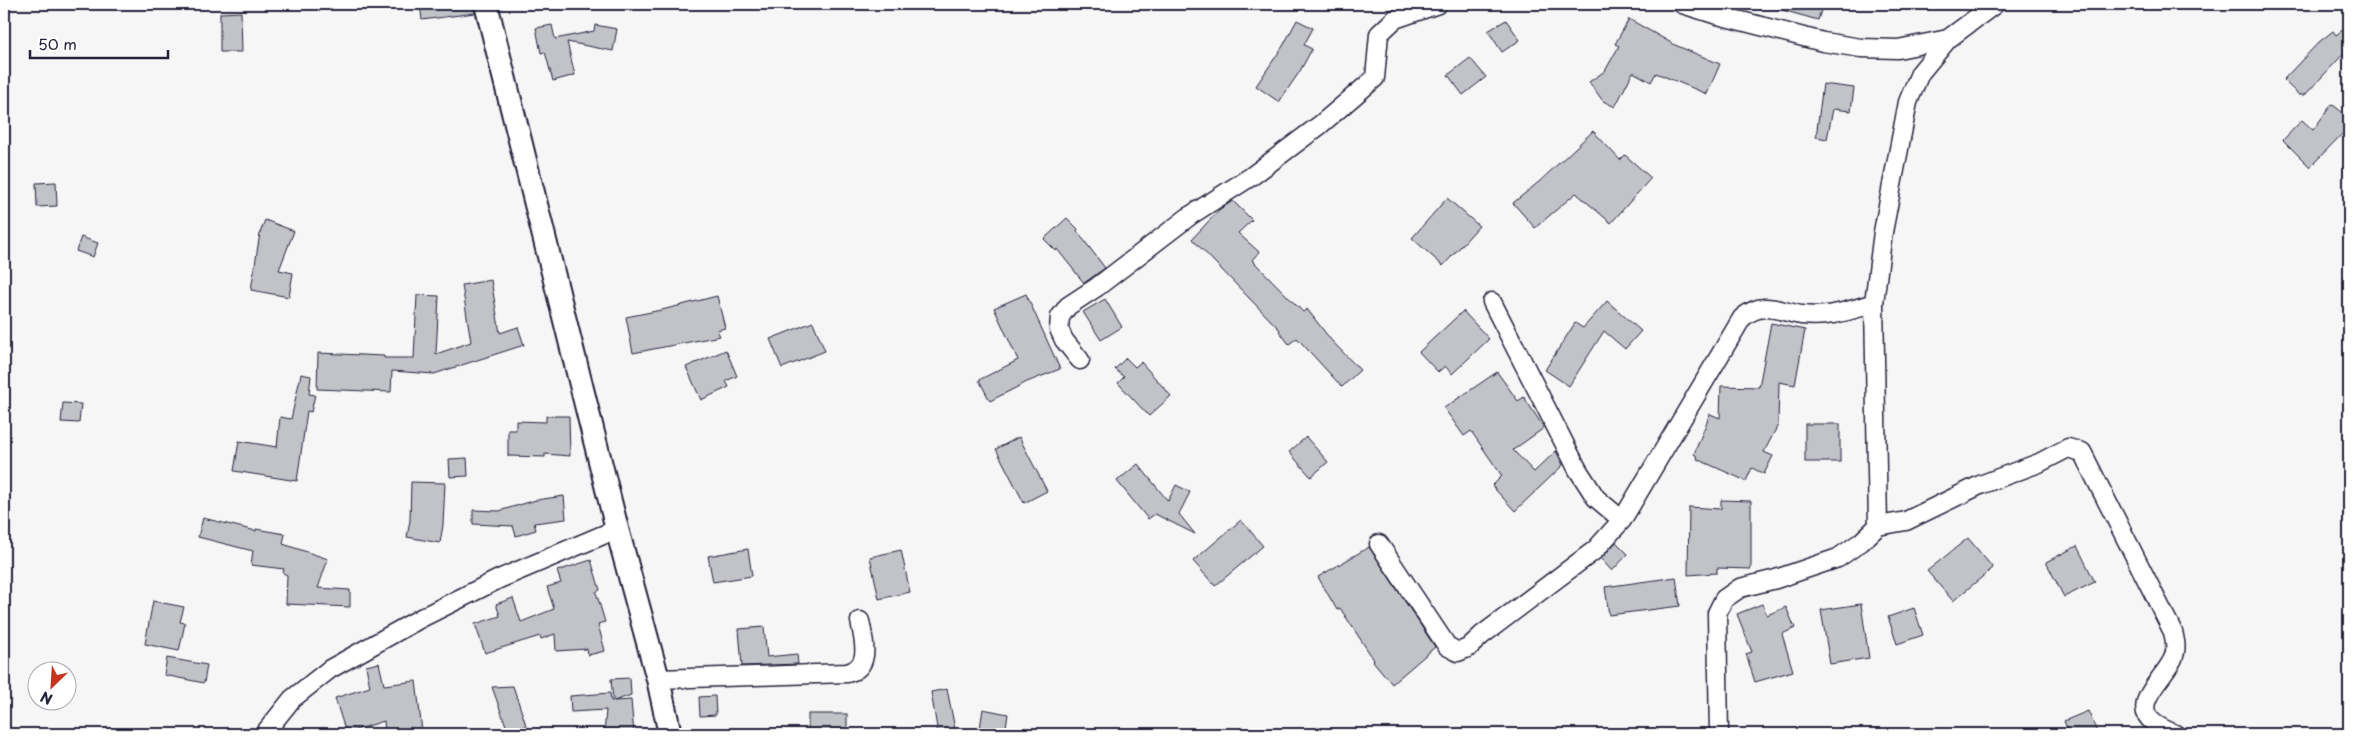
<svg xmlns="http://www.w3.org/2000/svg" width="2353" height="738" viewBox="0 0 2353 738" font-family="'Playpen Sans',sans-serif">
<rect width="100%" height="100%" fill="#f6f6f7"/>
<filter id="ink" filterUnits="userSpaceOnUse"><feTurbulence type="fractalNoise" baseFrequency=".02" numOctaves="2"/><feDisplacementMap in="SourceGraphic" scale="10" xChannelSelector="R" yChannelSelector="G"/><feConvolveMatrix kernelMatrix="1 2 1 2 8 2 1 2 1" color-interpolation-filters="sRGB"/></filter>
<g filter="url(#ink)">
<g fill="#c2c2c9" stroke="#22223b">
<path d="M 420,4 L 473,4 L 475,13 L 422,20 Z"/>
<path d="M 1776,4 L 1823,4 L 1818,20 L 1775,8 Z"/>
<path d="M 241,12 L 242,52 L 220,52 L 220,13 Z"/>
<path d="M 1629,19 L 1675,45 L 1720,64 L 1707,94 L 1656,73 L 1651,82 L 1633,72 L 1615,107 L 1603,101 L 1589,82 L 1605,71 L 1619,46 L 1615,44 Z"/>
<path d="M 1297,20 L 1313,28 L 1304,45 L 1312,49 L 1300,71 L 1279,102 L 1256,86 L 1283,46 Z"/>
<path d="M 1506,20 L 1520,40 L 1502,52 L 1488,31 Z"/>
<path d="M 552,25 L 555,39 L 594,31 L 595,25 L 617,29 L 613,51 L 567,42 L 575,75 L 553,81 L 545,52 L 541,53 L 536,28 Z"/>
<path d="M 2349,25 L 2349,48 L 2305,95 L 2299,95 L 2283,80 L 2319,42 L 2333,31 L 2336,35 Z"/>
<path d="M 1470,58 L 1486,77 L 1463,95 L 1448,75 Z"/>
<path d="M 1823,84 L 1854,88 L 1851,111 L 1833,109 L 1827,139 L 1816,137 Z"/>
<path d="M 2332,104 L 2349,118 L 2349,127 L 2310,167 L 2283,140 L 2302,120 L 2313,130 Z"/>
<path d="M 1593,131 L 1620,160 L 1625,155 L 1651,178 L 1611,223 L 1576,193 L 1535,228 L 1513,203 L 1540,181 Z"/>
<path d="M 56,182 L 57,206 L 37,207 L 36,183 Z"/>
<path d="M 1447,198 L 1479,226 L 1443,266 L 1412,238 Z"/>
<path d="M 1233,201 L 1252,220 L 1238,233 L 1259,252 L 1252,260 L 1303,312 L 1307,309 L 1331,340 L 1360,370 L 1342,387 L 1297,338 L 1289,344 L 1279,331 L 1280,330 L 1192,239 L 1220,209 Z"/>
<path d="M 1067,218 L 1078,229 L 1077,231 L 1105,268 L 1084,283 L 1057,249 L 1056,251 L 1044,239 Z"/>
<path d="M 265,220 L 294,231 L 279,270 L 293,273 L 289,297 L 251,290 L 260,233 Z"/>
<path d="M 81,237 L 98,243 L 93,257 L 76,251 Z"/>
<path d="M 491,280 L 500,333 L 518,327 L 524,345 L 434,374 L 392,371 L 391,392 L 317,389 L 318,353 L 384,356 L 384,358 L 414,358 L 417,295 L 439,296 L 436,354 L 471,342 L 462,285 Z"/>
<path d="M 1026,294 L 1060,369 L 1027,382 L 990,401 L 979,380 L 1018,360 L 994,308 Z"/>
<path d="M 717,296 L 725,328 L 717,330 L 720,336 L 633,353 L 626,317 L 666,309 Z"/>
<path d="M 1105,299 L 1122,327 L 1101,340 L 1083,312 Z"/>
<path d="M 1607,301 L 1641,331 L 1625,349 L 1604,331 L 1569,386 L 1545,370 L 1575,323 L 1583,328 Z"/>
<path d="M 1463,311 L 1489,339 L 1452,374 L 1445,366 L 1438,372 L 1419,352 Z"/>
<path d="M 813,322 L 825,351 L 782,368 L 770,339 Z"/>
<path d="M 1771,323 L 1805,330 L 1795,385 L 1779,382 L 1778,425 L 1764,452 L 1773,456 L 1764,474 L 1752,468 L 1746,481 L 1697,459 L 1698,457 L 1694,454 L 1710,414 L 1720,418 L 1721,386 L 1759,387 Z"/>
<path d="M 726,350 L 737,376 L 726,381 L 729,387 L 701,400 L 686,367 Z"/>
<path d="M 1126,358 L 1135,367 L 1141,362 L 1171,396 L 1149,416 L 1118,383 L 1124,377 L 1115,369 Z"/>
<path d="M 1497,372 L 1518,401 L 1524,397 L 1544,428 L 1513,450 L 1534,472 L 1556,451 L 1563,465 L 1515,511 L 1492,486 L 1502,476 L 1471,431 L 1464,436 L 1444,408 Z"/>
<path d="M 301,374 L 311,376 L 309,394 L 315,395 L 311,412 L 307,411 L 297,481 L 234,471 L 239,441 L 277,447 L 280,417 L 291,419 Z"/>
<path d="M 63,403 L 81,404 L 79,423 L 61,422 Z"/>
<path d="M 546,416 L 569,416 L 570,456 L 545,454 L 545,457 L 508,456 L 508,430 L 516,430 L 516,421 L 546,422 Z"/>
<rect x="1805" y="424" width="35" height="38"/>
<path d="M 1019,437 L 1047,491 L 1024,503 L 996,449 Z"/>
<path d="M 1306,437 L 1328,462 L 1311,477 L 1289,452 Z"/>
<path d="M 467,458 L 468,476 L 450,477 L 449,459 Z"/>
<path d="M 1138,464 L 1168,501 L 1176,485 L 1190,492 L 1179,514 L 1195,534 L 1155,514 L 1148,519 L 1117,481 Z"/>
<path d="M 411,482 L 445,483 L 443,525 L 440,543 L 407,537 L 410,520 Z"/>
<path d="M 564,496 L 566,519 L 534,523 L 536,530 L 516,536 L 513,526 L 473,524 L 473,510 L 499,511 L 536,500 Z"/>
<path d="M 1721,500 L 1751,501 L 1751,569 L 1717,568 L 1717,573 L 1688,575 L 1689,507 L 1721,509 Z"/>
<path d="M 203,518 L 256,531 L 256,529 L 285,534 L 283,544 L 328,559 L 318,588 L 350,590 L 350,607 L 286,604 L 287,575 L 283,573 L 284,569 L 251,565 L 253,551 L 198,537 Z"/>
<path d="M 1241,520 L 1263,546 L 1215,586 L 1193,561 Z"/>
<path d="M 1968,538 L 1993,568 L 1953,601 L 1927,571 Z"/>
<path d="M 1616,542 L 1628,554 L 1612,571 L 1601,559 Z"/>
<path d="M 2077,546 L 2095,582 L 2064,597 L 2046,562 Z"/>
<path d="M 1369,547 L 1435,647 L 1392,684 L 1373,661 L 1374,660 L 1340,608 L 1337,610 L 1318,577 Z"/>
<path d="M 748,549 L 752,576 L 713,582 L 708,556 Z"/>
<path d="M 901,550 L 910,592 L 879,599 L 870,557 Z"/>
<path d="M 591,560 L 600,590 L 596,592 L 605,622 L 598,624 L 605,651 L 588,655 L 587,649 L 556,651 L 555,634 L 541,639 L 540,636 L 485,653 L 475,624 L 500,616 L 496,604 L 513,598 L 521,622 L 554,609 L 547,587 L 561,583 L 557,571 Z"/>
<path d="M 1676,577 L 1680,606 L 1609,615 L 1605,587 Z"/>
<path d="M 153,601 L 184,607 L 180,622 L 185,623 L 179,651 L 145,644 Z"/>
<path d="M 1762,604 L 1767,615 L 1786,607 L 1795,628 L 1782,634 L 1793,671 L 1755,682 L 1746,654 L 1752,652 L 1737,614 Z"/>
<path d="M 1861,604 L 1869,658 L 1830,664 L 1821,610 Z"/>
<path d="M 1914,608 L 1923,635 L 1897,644 L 1888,617 Z"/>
<path d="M 764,627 L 767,657 L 797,654 L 798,664 L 742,666 L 739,629 Z"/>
<path d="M 167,658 L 207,665 L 204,683 L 164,675 Z"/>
<path d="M 379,663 L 384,685 L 416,681 L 422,731 L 385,734 L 384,721 L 346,733 L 335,698 L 370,687 L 366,666 Z"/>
<path d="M 630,678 L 631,695 L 614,701 L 631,700 L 634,734 L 604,734 L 606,710 L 571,712 L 570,696 L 610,693 L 611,701 L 613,701 L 611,679 Z"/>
<path d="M 513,686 L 529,734 L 509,734 L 492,687 Z"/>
<path d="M 947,689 L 956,734 L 938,734 L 931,692 Z"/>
<path d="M 715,696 L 716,715 L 700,716 L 699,697 Z"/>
<path d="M 983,709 L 1008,714 L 1005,733 L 980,728 Z"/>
<path d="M 2088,711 L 2098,734 L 2069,734 L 2064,721 Z"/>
<rect x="808" y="714" width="39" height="20"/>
</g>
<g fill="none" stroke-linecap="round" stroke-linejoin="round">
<g stroke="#22223b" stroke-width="21">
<g id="minor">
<path d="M 1682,4 L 1714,14 L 1823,42 L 1861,48 L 1898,49 L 1948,39"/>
<path d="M 1492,302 L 1578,470 L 1596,498 L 1622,520"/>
<path d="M 1080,360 L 1064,340 L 1059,329 L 1060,317 L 1068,306 L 1097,287 L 1191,215 L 1252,176 L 1320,125 L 1375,78 L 1379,34 L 1395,19 L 1438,4"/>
<path d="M 1878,526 L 1874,303 L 1883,232 L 1908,102 L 1920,73 L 1948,39 L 1995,4"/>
<path d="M 1379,544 L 1447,646 L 1458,652 L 1468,648 L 1482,635 L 1595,550 L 1622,520 L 1742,318 C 1763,300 1778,311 1801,315 C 1811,316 1823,316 1833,314 C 1847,312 1861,307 1874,303"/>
<path d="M 658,679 L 847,673 C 872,667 864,641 860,621"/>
<path d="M 264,734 L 292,699 L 330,669 L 421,618 L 499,579 L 617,529"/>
<path d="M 1719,734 L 1717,613 L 1724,599 L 1740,588 L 1776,579 L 1838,558 L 1861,542 L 1878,526 L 1906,521 L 1980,485 L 2039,463 L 2068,448 L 2082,452 L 2173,632 C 2175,640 2177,648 2174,656 C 2168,676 2128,703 2154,723 C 2160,728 2168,731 2175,734"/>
</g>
</g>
<g stroke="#22223b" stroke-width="26">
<path id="tertiary" d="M 486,4 L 617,529 L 658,679 L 670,734"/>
</g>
<use href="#minor" stroke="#fff" stroke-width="18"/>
<use href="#tertiary" stroke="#fff" stroke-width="22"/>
</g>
</g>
<rect width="2353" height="738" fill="none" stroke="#fff" stroke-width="20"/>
<rect x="10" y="10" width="2333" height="718" fill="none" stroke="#22223b" stroke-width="2" filter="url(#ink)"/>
<g transform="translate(52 686) rotate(205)"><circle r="24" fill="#ffffff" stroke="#a7a7b1"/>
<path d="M0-4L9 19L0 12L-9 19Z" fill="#c8321e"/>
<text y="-8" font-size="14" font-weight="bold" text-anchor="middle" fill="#22223b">N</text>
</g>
<path d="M30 50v8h138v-8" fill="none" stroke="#22223b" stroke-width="2.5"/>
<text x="38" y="50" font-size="15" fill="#22223b" stroke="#ffffff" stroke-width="4" paint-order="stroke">50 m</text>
</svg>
